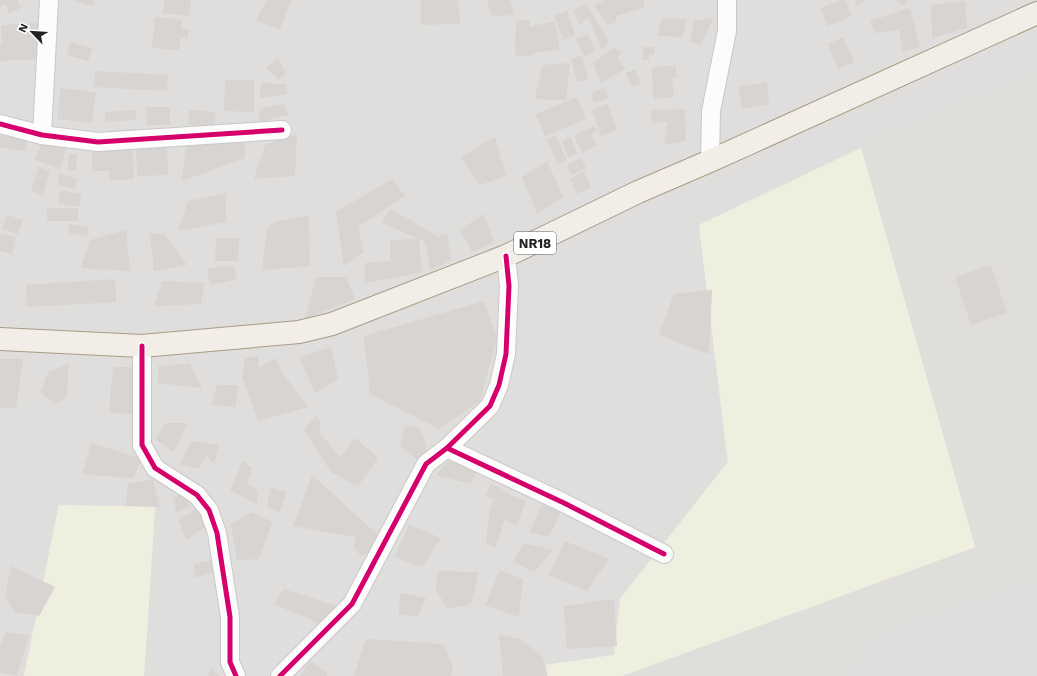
<svg xmlns="http://www.w3.org/2000/svg" width="1037" height="676" viewBox="0 0 1037 676" font-family="'Work Sans',sans-serif">
<rect width="100%" height="100%" fill="#f0eeeb"/>
<path fill="#dfdedc" d="M 0,0 L 1037,0 L 1037,75 L 861,148 L 699,225 L 728,462 L 620,599 L 614,655 L 546,665 L 548,676 L 144,676 L 155,507 L 59,505 L 24,676 L 0,676 Z"/>
<path fill="#e0deda" d="M 1037,75 L 1037,676 L 622,676 L 975,547 L 861,148 Z"/>
<g fill="#efefdf">
<path d="M 861,148 L 975,547 L 622,676 L 548,676 L 546,665 L 614,655 L 620,599 L 728,462 L 699,225 Z"/>
<path d="M 59,505 L 155,507 L 144,676 L 24,676 Z"/>
</g>
<g fill="none" stroke-linecap="round" stroke-linejoin="round">
<path stroke="#dedddc" stroke-width="104" d="M 898,676 L 1037,631"/>
</g>
<g fill="#d7d4d2">
<path d="M 0,0 L 17,0 L 21,8 L 9,13 L 6,4 L 0,7 Z"/>
<path d="M 73,0 L 95,0 L 93,6 Z"/>
<path d="M 164,0 L 191,0 L 189,16 L 163,13 Z"/>
<path d="M 267,0 L 291,0 L 280,29 L 256,21 Z"/>
<path d="M 421,0 L 458,0 L 460,24 L 421,25 Z"/>
<path d="M 487,0 L 510,0 L 514,15 L 492,16 Z"/>
<path d="M 605,0 L 644,0 L 644,8 L 616,16 L 617,22 L 607,25 L 594,5 Z"/>
<path d="M 841,0 L 845,0 L 852,16 L 827,26 L 820,8 Z"/>
<path d="M 855,0 L 867,0 L 856,6 Z"/>
<path d="M 896,0 L 908,0 L 903,5 Z"/>
<path d="M 965,1 L 967,28 L 932,38 L 931,5 Z"/>
<path d="M 587,4 L 609,42 L 602,50 L 588,17 L 580,25 L 573,10 Z"/>
<path d="M 910,8 L 920,47 L 903,52 L 899,30 L 875,33 L 870,21 Z"/>
<path d="M 567,11 L 575,35 L 563,40 L 554,16 Z"/>
<path d="M 155,17 L 182,20 L 181,29 L 189,29 L 188,39 L 181,38 L 179,50 L 152,48 Z"/>
<path d="M 662,18 L 687,19 L 682,37 L 657,36 Z"/>
<path d="M 713,19 L 701,44 L 690,42 L 694,20 Z"/>
<path d="M 516,20 L 530,21 L 530,27 L 555,21 L 560,50 L 540,52 L 530,56 L 515,55 Z"/>
<path d="M 38,23 L 39,59 L 0,61 L 0,43 L 2,43 L 1,25 Z"/>
<path d="M 588,34 L 595,52 L 584,57 L 576,39 Z"/>
<path d="M 843,37 L 854,62 L 838,69 L 828,44 Z"/>
<path d="M 71,42 L 92,48 L 88,61 L 67,55 Z"/>
<path d="M 643,47 L 654,47 L 654,55 L 649,55 L 649,60 L 643,60 Z"/>
<path d="M 614,48 L 623,53 L 617,58 L 625,69 L 601,83 L 593,63 Z"/>
<path d="M 582,56 L 588,80 L 577,82 L 571,59 Z"/>
<path d="M 278,59 L 286,73 L 278,80 L 266,67 Z"/>
<path d="M 570,63 L 566,100 L 535,99 L 542,65 Z"/>
<path d="M 676,65 L 677,77 L 672,78 L 674,97 L 654,99 L 651,68 Z"/>
<path d="M 635,69 L 641,84 L 632,87 L 626,73 Z"/>
<path d="M 95,71 L 168,75 L 167,91 L 94,87 Z"/>
<path d="M 225,80 L 254,80 L 254,112 L 224,111 Z"/>
<path d="M 767,82 L 769,104 L 743,109 L 738,87 Z"/>
<path d="M 261,83 L 286,84 L 288,94 L 260,98 Z"/>
<path d="M 61,88 L 96,92 L 92,123 L 57,119 Z"/>
<path d="M 605,88 L 609,98 L 594,103 L 591,93 Z"/>
<path d="M 577,97 L 586,119 L 545,136 L 536,114 Z"/>
<path d="M 283,104 L 289,115 L 258,122 L 260,109 Z"/>
<path d="M 608,104 L 617,130 L 601,136 L 592,110 Z"/>
<path d="M 146,107 L 170,107 L 170,125 L 147,125 Z"/>
<path d="M 685,109 L 686,141 L 664,145 L 668,121 L 652,124 L 650,110 Z"/>
<path d="M 136,110 L 136,120 L 106,122 L 105,112 Z"/>
<path d="M 189,110 L 216,112 L 214,126 L 188,125 Z"/>
<path d="M 594,126 L 597,131 L 591,134 L 597,145 L 582,153 L 574,136 Z"/>
<path d="M 297,134 L 295,176 L 254,179 L 265,145 Z"/>
<path d="M 0,135 L 27,140 L 25,151 L 0,147 Z"/>
<path d="M 556,135 L 567,160 L 558,164 L 547,139 Z"/>
<path d="M 495,137 L 506,176 L 480,185 L 461,157 Z"/>
<path d="M 571,137 L 577,154 L 568,157 L 562,141 Z"/>
<path d="M 245,140 L 245,158 L 182,181 L 186,145 Z"/>
<path d="M 42,141 L 66,149 L 60,169 L 35,160 Z"/>
<path d="M 167,147 L 168,175 L 137,176 L 136,148 Z"/>
<path d="M 133,150 L 134,179 L 109,180 L 109,171 L 92,171 L 92,151 Z"/>
<path d="M 69,154 L 77,154 L 76,170 L 68,170 Z"/>
<path d="M 581,158 L 586,168 L 571,175 L 567,165 Z"/>
<path d="M 547,161 L 563,197 L 537,213 L 522,177 Z"/>
<path d="M 39,167 L 50,171 L 43,195 L 31,191 Z"/>
<path d="M 584,172 L 591,187 L 577,194 L 570,179 Z"/>
<path d="M 59,174 L 77,178 L 75,189 L 57,185 Z"/>
<path d="M 392,179 L 405,196 L 358,227 L 364,252 L 344,266 L 336,212 Z"/>
<path d="M 60,190 L 81,194 L 79,207 L 58,203 Z"/>
<path d="M 226,193 L 226,222 L 178,231 L 188,201 Z"/>
<rect x="47" y="208" width="31" height="13"/>
<path d="M 390,208 L 438,237 L 447,234 L 451,260 L 431,271 L 425,242 L 419,239 L 422,272 L 365,283 L 365,263 L 390,261 L 390,240 L 419,239 L 382,223 Z"/>
<path d="M 484,214 L 494,242 L 472,252 L 460,230 Z"/>
<path d="M 7,215 L 23,220 L 18,234 L 2,229 Z"/>
<path d="M 309,216 L 310,266 L 262,270 L 267,228 L 277,221 Z"/>
<path d="M 70,224 L 88,227 L 87,236 L 68,233 Z"/>
<path d="M 126,230 L 130,271 L 81,268 L 90,240 Z"/>
<path d="M 0,233 L 16,237 L 12,254 L 0,251 Z"/>
<path d="M 150,233 L 165,235 L 187,265 L 154,271 Z"/>
<path d="M 216,238 L 239,238 L 238,261 L 215,261 Z"/>
<path d="M 991,265 L 1007,313 L 971,325 L 955,277 Z"/>
<path d="M 233,266 L 237,279 L 213,285 L 208,278 L 208,268 Z"/>
<path d="M 316,277 L 346,277 L 355,299 L 305,319 Z"/>
<path d="M 115,279 L 116,302 L 27,307 L 26,285 Z"/>
<path d="M 162,281 L 204,283 L 201,304 L 154,306 Z"/>
<path d="M 712,290 L 709,354 L 659,335 L 674,294 Z"/>
<path d="M 484,301 L 497,338 L 480,401 L 439,429 L 370,394 L 364,336 Z"/>
<path d="M 331,347 L 338,379 L 315,393 L 299,357 Z"/>
<path d="M 258,356 L 259,368 L 276,358 L 281,371 L 308,407 L 258,421 L 242,376 L 245,358 Z"/>
<path d="M 0,359 L 23,359 L 16,408 L 0,408 Z"/>
<path d="M 69,364 L 66,397 L 55,404 L 41,392 L 48,372 Z"/>
<path d="M 190,364 L 202,388 L 158,383 L 158,366 Z"/>
<path d="M 113,367 L 139,367 L 135,415 L 109,412 Z"/>
<path d="M 217,385 L 238,385 L 236,407 L 212,405 Z"/>
<path d="M 317,415 L 321,425 L 319,432 L 340,457 L 355,438 L 378,458 L 358,486 L 331,472 L 304,429 Z"/>
<path d="M 166,423 L 187,423 L 174,452 L 155,439 Z"/>
<path d="M 405,425 L 420,428 L 425,440 L 427,454 L 418,460 L 400,446 Z"/>
<path d="M 191,441 L 219,445 L 214,464 L 206,456 L 199,469 L 180,464 Z"/>
<path d="M 91,443 L 142,459 L 133,478 L 82,474 Z"/>
<path d="M 243,461 L 252,468 L 247,484 L 258,491 L 257,504 L 230,490 Z"/>
<path d="M 448,461 L 477,470 L 471,484 L 436,475 Z"/>
<path d="M 312,475 L 378,535 L 373,550 L 361,556 L 354,548 L 356,537 L 293,526 Z"/>
<path d="M 153,479 L 160,507 L 126,506 L 128,484 Z"/>
<path d="M 491,483 L 512,496 L 526,501 L 517,525 L 505,519 L 495,548 L 486,542 L 490,509 L 494,500 L 486,496 Z"/>
<path d="M 271,487 L 286,492 L 280,512 L 267,507 Z"/>
<path d="M 184,493 L 190,507 L 176,512 L 173,498 Z"/>
<path d="M 541,505 L 561,511 L 549,537 L 530,532 Z"/>
<path d="M 198,508 L 206,526 L 186,540 L 179,520 Z"/>
<path d="M 252,512 L 272,522 L 259,559 L 237,560 L 231,524 Z"/>
<path d="M 409,525 L 441,538 L 422,567 L 394,557 Z"/>
<path d="M 565,541 L 609,559 L 587,591 L 549,575 Z"/>
<path d="M 524,543 L 553,550 L 534,572 L 513,562 Z"/>
<path d="M 215,559 L 217,571 L 195,578 L 194,564 Z"/>
<path d="M 11,566 L 55,587 L 39,616 L 15,612 L 5,597 Z"/>
<path d="M 500,570 L 523,579 L 519,617 L 485,605 Z"/>
<path d="M 438,571 L 479,572 L 471,604 L 448,609 L 436,590 Z"/>
<path d="M 284,589 L 337,606 L 323,625 L 274,604 Z"/>
<path d="M 400,593 L 426,598 L 418,616 L 399,615 Z"/>
<path d="M 614,599 L 617,646 L 567,649 L 564,606 Z"/>
<path d="M 6,632 L 29,635 L 17,676 L 0,672 L 0,648 Z"/>
<path d="M 499,635 L 520,639 L 542,656 L 547,676 L 503,676 Z"/>
<path d="M 366,639 L 444,644 L 453,668 L 451,676 L 354,676 Z"/>
<path d="M 310,661 L 328,673 L 326,676 L 300,676 Z"/>
<path d="M 211,668 L 219,676 L 208,676 Z"/>
</g>
<g fill="none" stroke-linecap="round" stroke-linejoin="round">
<g stroke="#c9c8c7" stroke-width="20">
<g id="minor">
<path d="M 0,124 L 42,135 L 98,142 L 282,130"/>
<path d="M 42,135 L 49,0"/>
<path d="M 710,161 L 711,111 L 727,31 L 727,0"/>
<path d="M 142,346 L 142,445 L 155,468 L 197,495 L 209,510 L 217,533 L 230,617 L 230,662 L 236,676"/>
<path d="M 447,448 L 564,503 L 664,554"/>
<path d="M 280,676 L 352,604 L 426,464 L 447,448 L 490,406 L 499,385 L 506,354 L 509,286 L 506,256"/>
</g>
</g>
<g stroke="#a79c86" stroke-width="24">
<path id="primary" d="M 0,339 L 142,346 L 299,332 L 332,324 L 506,256 L 638,192 L 710,161 L 1037,13"/>
</g>
<use href="#minor" stroke="#fdfcfc" stroke-width="18"/>
<use href="#primary" stroke="#f3ede7" stroke-width="22"/>
<g stroke="#fff" stroke-width="8">
<g id="cycleway">
<path d="M 0,124 L 42,135 L 98,142 L 282,130"/>
<path d="M 142,346 L 142,445 L 155,468 L 197,495 L 209,510 L 217,533 L 230,617 L 230,662 L 236,676"/>
<path d="M 447,448 L 564,503 L 664,554"/>
<path d="M 280,676 L 352,604 L 426,464 L 447,448 L 490,406 L 499,385 L 506,354 L 509,286 L 506,256"/>
</g>
</g>
<use href="#cycleway" stroke="#d6006c" stroke-width="5"/>
</g>
<g text-anchor="middle" stroke-width="4" stroke-linejoin="round" paint-order="stroke">
<rect fill="#fff" stroke="#646464" stroke-width="1" x="514" y="232" width="42" height="22" rx="3"/>
<g font-size="13" font-weight="bold" fill="#222">
<text x="535" y="248">NR18</text>
</g>
</g>
<g transform="translate(32 32) rotate(295)" stroke="#ffffff" stroke-width="3" paint-order="stroke">
<path d="M0-3L7 15L0 10L-7 15Z" fill="#222222"/>
<text y="-6" font-size="11" font-weight="bold" text-anchor="middle" fill="#222222">N</text>
</g>
</svg>
